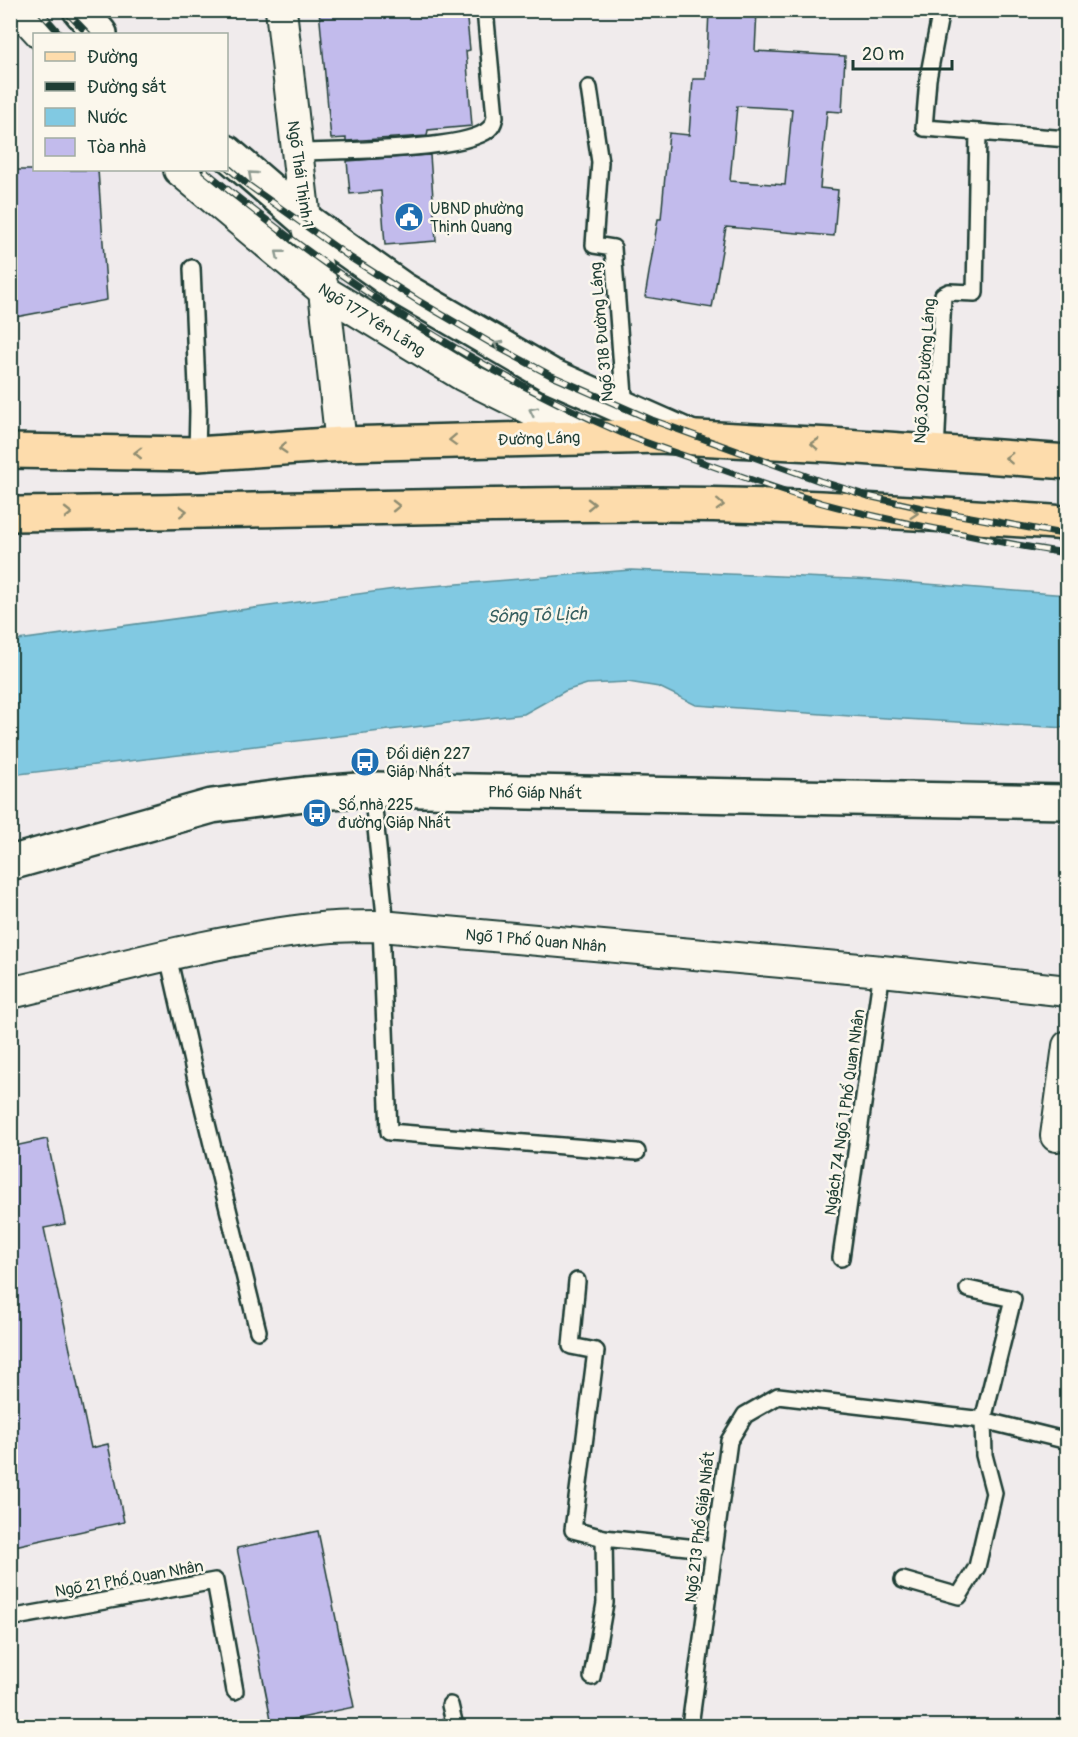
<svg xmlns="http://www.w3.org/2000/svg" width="1078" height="1737" viewBox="0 0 1078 1737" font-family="Pangolin,sans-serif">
<rect width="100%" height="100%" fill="#f0ebec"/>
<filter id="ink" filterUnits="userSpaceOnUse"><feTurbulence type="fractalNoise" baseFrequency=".0167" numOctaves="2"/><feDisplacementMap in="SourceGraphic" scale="12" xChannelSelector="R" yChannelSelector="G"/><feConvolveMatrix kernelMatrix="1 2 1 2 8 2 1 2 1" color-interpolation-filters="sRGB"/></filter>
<g filter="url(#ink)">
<path fill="#81c9e2" stroke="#5a919c" stroke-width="1.5" d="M 631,570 L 876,580 L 1067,595 L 1067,728 L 850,716 L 696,705 L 659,687 L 628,682 L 587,684 L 565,691 L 524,714 L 11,775 L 11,641 L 395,589 Z"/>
<g fill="#c2bbec" stroke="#1f3d34" stroke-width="1.5" fill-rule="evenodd">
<path d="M 319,10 L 466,10 L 470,50 L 466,51 L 472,126 L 428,130 L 427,136 L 346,141 L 346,138 L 331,139 Z"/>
<path d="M 709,10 L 757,10 L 755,51 L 845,56 L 842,112 L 827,111 L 820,188 L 838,190 L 834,236 L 726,227 L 712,308 L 645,297 L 658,219 L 661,219 L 669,133 L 689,135 L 693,79 L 706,79 ZM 737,106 L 792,109 L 785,185 L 730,181 Z"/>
<path d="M 430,155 L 436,241 L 385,245 L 381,191 L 350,194 L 347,161 Z"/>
<path d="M 10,170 L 98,170 L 107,300 L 10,318 Z"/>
<path d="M 47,1139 L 65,1224 L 44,1228 L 91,1448 L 108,1444 L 124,1522 L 10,1547 L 10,1147 Z"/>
<path d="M 318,1531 L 354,1707 L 272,1724 L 237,1548 Z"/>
</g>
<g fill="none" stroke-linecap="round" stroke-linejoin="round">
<g stroke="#1f3d34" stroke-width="20">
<g id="lane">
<path d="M 589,88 L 600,162 L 594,245 L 613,248 L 625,409"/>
<path d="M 978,132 L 1068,139"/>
<path d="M 297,152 C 333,151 467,151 489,129 C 493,126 494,121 495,117 L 485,10"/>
<path d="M 192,268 L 198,411 L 197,454"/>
<path d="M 936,454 L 943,295 L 949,292 L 975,293 L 978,132 L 924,128 L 928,79 L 941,10"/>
<path d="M 372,789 L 386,926"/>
<path d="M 381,926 L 389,1132 L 637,1152"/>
<path d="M 168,956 L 195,1075 L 258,1331"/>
<path d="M 841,1258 L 882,971"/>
<path d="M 577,1281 L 571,1346 L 596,1351 L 573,1530 L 604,1538 L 715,1550"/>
<path d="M 903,1580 L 959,1596 L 977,1567 L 994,1493 L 984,1455 L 983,1420 L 1013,1299 L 968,1289"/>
<path d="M 10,1618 L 215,1581 L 235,1691"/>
<path d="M 592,1677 L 605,1603 L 604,1538"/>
<path d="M 450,1705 L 455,1726"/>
<path d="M 690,1726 L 729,1441 L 745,1415 L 778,1396 L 983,1420 L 1068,1441"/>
</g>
</g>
<g stroke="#1f3d34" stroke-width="34">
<g id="street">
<path d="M 19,10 L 41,34"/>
<path d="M 281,10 L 305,220 L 324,291 L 341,444"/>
<path d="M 179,170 L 324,291 L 462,375 L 586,437"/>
<path d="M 10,993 C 113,969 216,939 321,928 C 341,926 361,926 381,926 L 882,971 L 1068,991"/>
<path d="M 1056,1136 L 1068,1046"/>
</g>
</g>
<g stroke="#1f3d34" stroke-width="38">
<g id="secondary">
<path d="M 80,10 L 100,34"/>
<path d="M 226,152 L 305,220 L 402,289 L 550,375 L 690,437"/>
<path d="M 10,863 L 212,806 L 305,794 L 372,789 L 1068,802"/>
</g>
</g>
<g stroke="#1f3d34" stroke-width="38">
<g id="primary">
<path d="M 10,451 L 197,454 L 341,444 L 658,436 L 831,445 L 1068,462"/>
<path d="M 10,514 C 227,512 443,504 659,504 C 795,504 931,514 1068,523"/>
</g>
</g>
<use href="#lane" stroke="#fbf7ec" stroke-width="15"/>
<use href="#street" stroke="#fbf7ec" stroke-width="30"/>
<use href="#secondary" stroke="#fbf7ec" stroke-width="33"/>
<use href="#primary" stroke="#fddcac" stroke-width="33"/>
<g stroke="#1f3d34" stroke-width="7">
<g id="rail">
<path d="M 39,10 L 60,34"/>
<path d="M 65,10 L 88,34"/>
<path d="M 226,166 L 248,185 L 351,258 L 417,300 L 494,345 L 552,376 L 652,420 L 820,481 L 868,496 L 922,508 L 1068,535"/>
<path d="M 204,170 C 330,275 471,367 622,433 C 647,444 674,452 699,461 C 740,476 781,491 822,503 C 870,516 919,526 968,535 C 1001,542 1034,549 1068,553"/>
</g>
</g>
<use href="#rail" stroke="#fbf7ec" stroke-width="4.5" stroke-dasharray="14" stroke-linecap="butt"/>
</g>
<defs><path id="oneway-chevron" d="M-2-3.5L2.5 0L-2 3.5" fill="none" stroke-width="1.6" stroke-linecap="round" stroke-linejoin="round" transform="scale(1.5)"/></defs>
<g stroke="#8d9a90">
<use href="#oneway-chevron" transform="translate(252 175) rotate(-139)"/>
<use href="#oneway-chevron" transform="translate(279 254) rotate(-141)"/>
<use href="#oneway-chevron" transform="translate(498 345) rotate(-150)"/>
<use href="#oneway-chevron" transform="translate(533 411) rotate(-154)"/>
</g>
<g stroke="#8e8c70">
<use href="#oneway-chevron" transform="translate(453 440) rotate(178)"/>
<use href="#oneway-chevron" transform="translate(815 444) rotate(-177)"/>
<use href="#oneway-chevron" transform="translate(283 448) rotate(176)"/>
<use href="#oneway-chevron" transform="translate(138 453) rotate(-179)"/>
<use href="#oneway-chevron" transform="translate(1009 458) rotate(-177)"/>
<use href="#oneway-chevron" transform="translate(591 504) rotate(-1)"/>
<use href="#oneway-chevron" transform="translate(720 505) rotate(2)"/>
<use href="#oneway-chevron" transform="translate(396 506) rotate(-1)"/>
<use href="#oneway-chevron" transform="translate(183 511) rotate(-2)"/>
<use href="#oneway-chevron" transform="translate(68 513)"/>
<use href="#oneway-chevron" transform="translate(914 513) rotate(4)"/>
</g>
</g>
<defs>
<g id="civic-disc" transform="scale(1.5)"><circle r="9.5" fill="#1f6fb2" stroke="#fbf7ec"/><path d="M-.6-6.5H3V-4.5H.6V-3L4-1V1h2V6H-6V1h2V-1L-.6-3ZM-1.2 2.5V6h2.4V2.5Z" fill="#fff"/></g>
<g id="bus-disc" transform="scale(1.5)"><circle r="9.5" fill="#1f6fb2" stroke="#fbf7ec"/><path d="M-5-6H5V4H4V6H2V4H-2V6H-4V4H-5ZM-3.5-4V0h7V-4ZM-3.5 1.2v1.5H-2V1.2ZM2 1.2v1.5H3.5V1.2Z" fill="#fff"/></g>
</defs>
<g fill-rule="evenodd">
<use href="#civic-disc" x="409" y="217"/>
<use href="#bus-disc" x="365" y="762"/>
<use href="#bus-disc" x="317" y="813"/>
</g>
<g text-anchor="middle" stroke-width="5" stroke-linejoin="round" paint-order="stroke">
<g font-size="16" fill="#1f3d34" stroke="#fbf7ec">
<text transform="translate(301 174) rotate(82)" y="6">Ngõ Thái Thịnh 1</text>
<text transform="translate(372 319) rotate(32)" y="6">Ngõ 177 Yên Lãng</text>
<text transform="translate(601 332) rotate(-95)" y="6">Ngõ 318 Đường Láng</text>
<text transform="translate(924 371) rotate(-86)" y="6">Ngõ 302 Đường Láng</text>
<text transform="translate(539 438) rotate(-2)" y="6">Đường Láng</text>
<text transform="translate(535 792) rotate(1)" y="6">Phố Giáp Nhất</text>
<text transform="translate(536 940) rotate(5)" y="6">Ngõ 1 Phố Quan Nhân</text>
<text transform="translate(844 1112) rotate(-82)" y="6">Ngách 74 Ngõ 1 Phố Quan Nhân</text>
<text transform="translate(699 1527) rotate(-83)" y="6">Ngõ 213 Phố Giáp Nhất</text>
<text transform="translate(129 1578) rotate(-10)" y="6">Ngõ 21 Phố Quan Nhân</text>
</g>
<g font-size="16" fill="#1f3d34" stroke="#fbf7ec" text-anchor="start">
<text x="430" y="214">UBND phường<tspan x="430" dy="18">Thịnh Quang</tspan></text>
<text x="386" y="759">Đối diện 227<tspan x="386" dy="18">Giáp Nhất</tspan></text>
<text x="338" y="810">Số nhà 225<tspan x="338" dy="18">đường Giáp Nhất</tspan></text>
</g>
<g font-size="18" font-style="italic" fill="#386060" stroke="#fbf7ec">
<text transform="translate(537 615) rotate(-2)" y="6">Sông Tô Lịch</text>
</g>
</g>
<rect width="1078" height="1737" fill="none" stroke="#fbf7ec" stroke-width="36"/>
<rect x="18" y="18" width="1042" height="1701" fill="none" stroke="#1f3d34" stroke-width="2" filter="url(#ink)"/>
<rect x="33" y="33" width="195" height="138" fill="#fbf7ec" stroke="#a3ada2" stroke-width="1.5"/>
<rect x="45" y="52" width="30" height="9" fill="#fddcac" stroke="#a3ada2" stroke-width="1.5"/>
<text x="87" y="63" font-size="18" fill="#1f3d34">Đường</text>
<rect x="45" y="82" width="30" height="9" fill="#1f3d34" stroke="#a3ada2" stroke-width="1.5"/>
<text x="87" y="93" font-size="18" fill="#1f3d34">Đường sắt</text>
<rect x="45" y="108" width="30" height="18" fill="#81c9e2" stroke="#a3ada2" stroke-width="1.5"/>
<text x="87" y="123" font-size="18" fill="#1f3d34">Nước</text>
<rect x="45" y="138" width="30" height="18" fill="#c2bbec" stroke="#a3ada2" stroke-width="1.5"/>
<text x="87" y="153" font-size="18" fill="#1f3d34">Tòa nhà</text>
<path d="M853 60v9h99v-9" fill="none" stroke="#1f3d34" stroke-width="3"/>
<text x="862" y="60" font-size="18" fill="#1f3d34" stroke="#fbf7ec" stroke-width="4.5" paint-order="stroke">20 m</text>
</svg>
